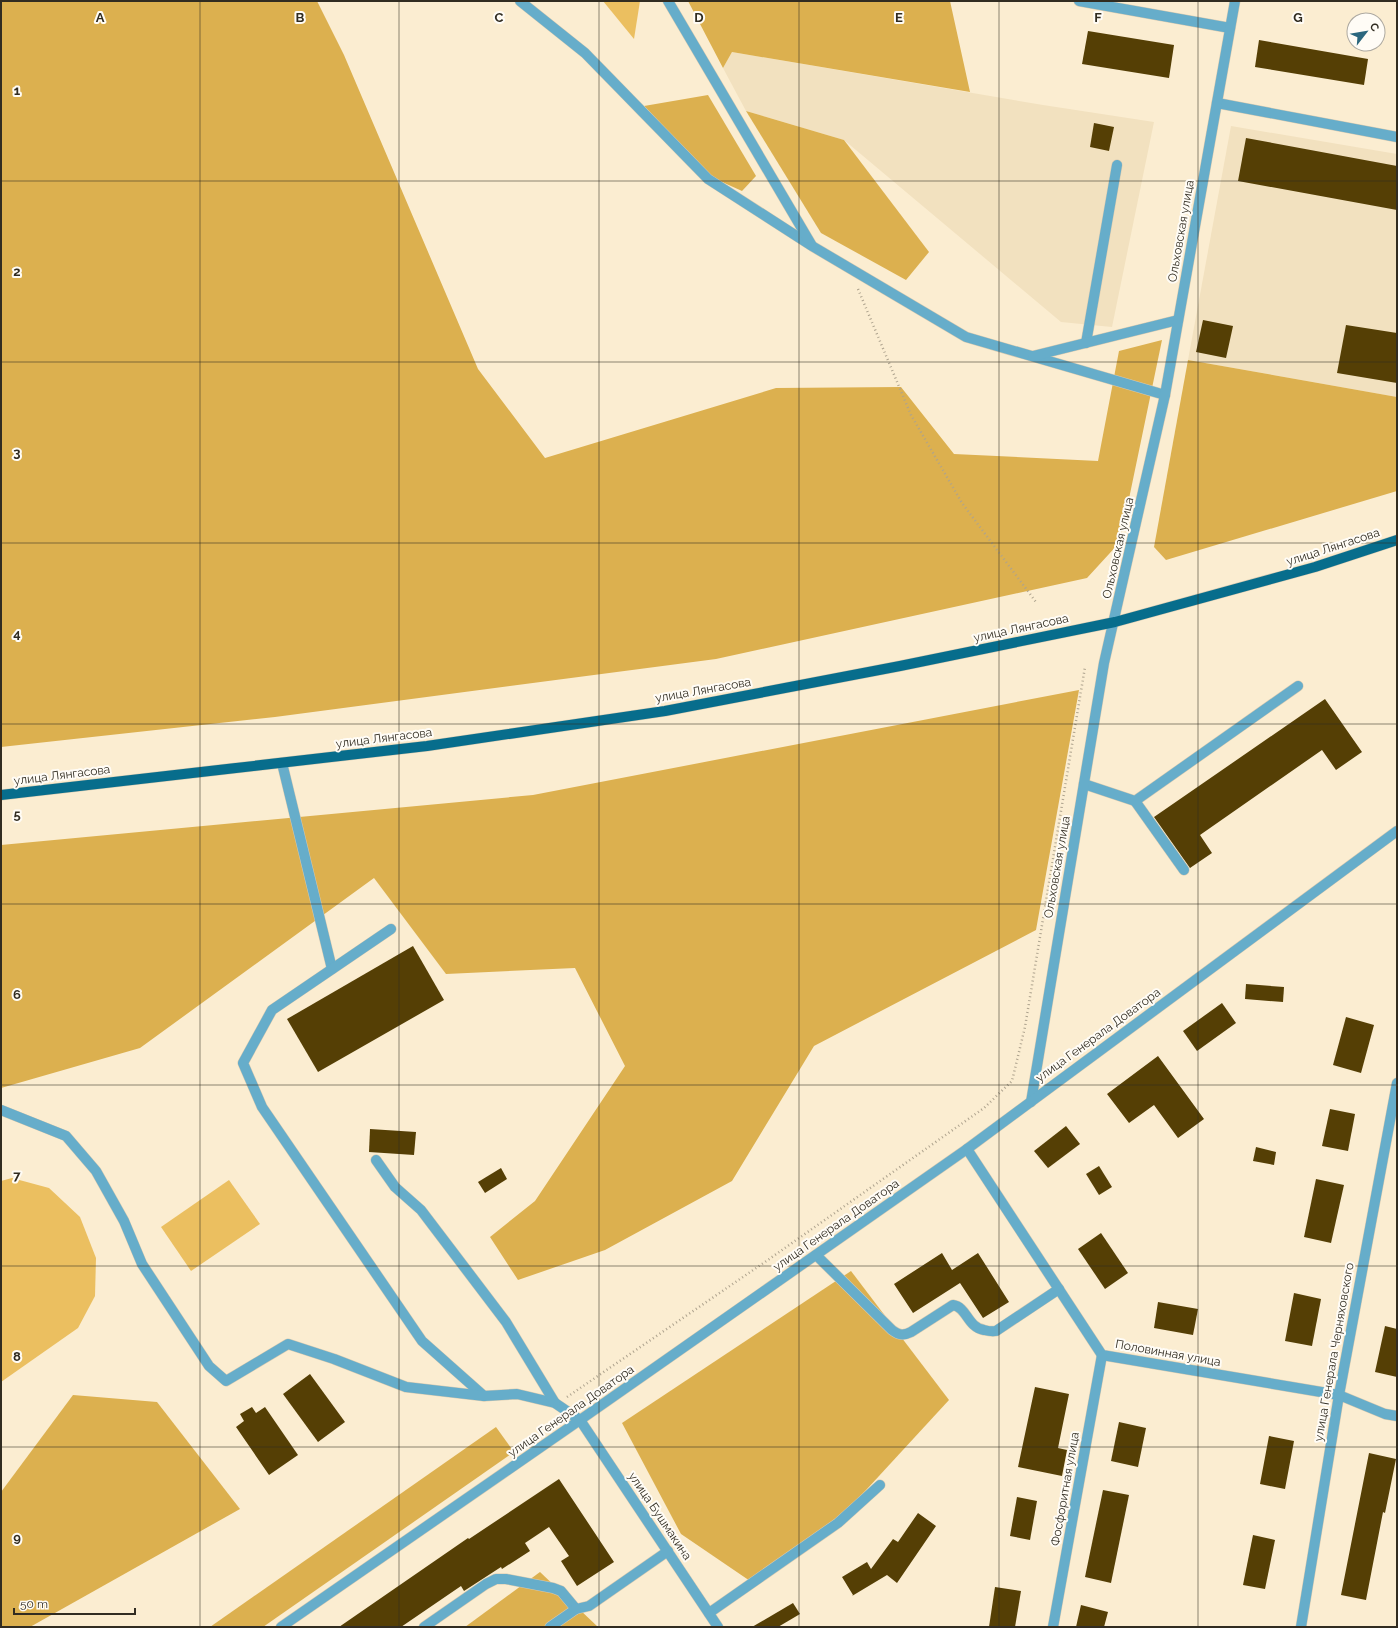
<svg xmlns="http://www.w3.org/2000/svg" width="1398" height="1628" viewBox="0 0 1398 1628" font-family="Raleway,sans-serif">
<rect width="100%" height="100%" fill="#fbedd1"/>
<g fill="#f2e1bf">
<path d="M 732,52 L 1043,105 L 1154,122 L 1112,327 L 1061,322 L 844,140 L 746,111 L 723,68 Z"/>
<path d="M 1231,126 L 1397,154 L 1397,397 L 1188,360 Z"/>
</g>
<g fill="#ebbf60">
<path d="M 603,1 L 640,1 L 634,39 Z"/>
<path d="M 12,1178 L 49,1188 L 80,1217 L 96,1258 L 95,1296 L 78,1328 L 1,1382 L 1,1181 Z"/>
<path d="M 229,1180 L 260,1224 L 191,1271 L 161,1227 Z"/>
</g>
<g fill="#dcb04f">
<path d="M 1,1 L 317,1 L 344,55 L 478,369 L 545,458 L 776,388 L 901,387 L 954,454 L 1098,461 L 1119,351 L 1162,340 L 1120,542 L 1087,578 L 716,659 L 275,717 L 1,747 Z"/>
<path d="M 688,1 L 950,1 L 970,92 L 732,52 L 723,68 Z"/>
<path d="M 708,95 L 756,176 L 742,191 L 711,177 L 644,106 Z"/>
<path d="M 746,111 L 844,140 L 929,252 L 906,280 L 821,233 Z"/>
<path d="M 1188,360 L 1397,397 L 1397,491 L 1166,560 L 1154,547 Z"/>
<path d="M 1079,690 L 1036,930 L 814,1046 L 732,1181 L 605,1250 L 518,1280 L 490,1237 L 535,1201 L 625,1066 L 575,968 L 446,974 L 374,878 L 140,1048 L 1,1088 L 1,845 L 533,795 Z"/>
<path d="M 851,1271 L 949,1400 L 844,1514 L 753,1583 L 681,1534 L 622,1423 Z"/>
<path d="M 73,1395 L 157,1402 L 240,1509 L 30,1627 L 1,1627 L 1,1492 Z"/>
<path d="M 496,1427 L 514,1452 L 263,1627 L 210,1627 Z"/>
<path d="M 540,1572 L 598,1627 L 465,1627 Z"/>
</g>
<g fill="#553f05">
<path d="M 1088,31 L 1174,45 L 1169,78 L 1082,64 Z"/>
<path d="M 1259,40 L 1368,59 L 1364,85 L 1255,67 Z"/>
<path d="M 1094,123 L 1114,127 L 1109,151 L 1090,147 Z"/>
<path d="M 1246,138 L 1397,166 L 1397,210 L 1238,181 Z"/>
<path d="M 1203,320 L 1233,326 L 1226,358 L 1196,352 Z"/>
<path d="M 1346,325 L 1397,333 L 1397,383 L 1337,373 Z"/>
<path d="M 1325,699 L 1362,752 L 1336,770 L 1322,750 L 1200,835 L 1212,853 L 1190,868 L 1154,817 Z"/>
<path d="M 413,946 L 444,1000 L 318,1072 L 287,1019 Z"/>
<path d="M 1246,984 L 1284,987 L 1283,1002 L 1245,999 Z"/>
<path d="M 1222,1003 L 1236,1023 L 1197,1051 L 1183,1031 Z"/>
<path d="M 1346,1017 L 1374,1025 L 1361,1073 L 1333,1065 Z"/>
<path d="M 1158,1056 L 1204,1119 L 1178,1138 L 1154,1105 L 1129,1123 L 1107,1094 Z"/>
<path d="M 1330,1109 L 1355,1114 L 1348,1151 L 1322,1146 Z"/>
<path d="M 1066,1126 L 1080,1144 L 1048,1168 L 1034,1151 Z"/>
<path d="M 370,1129 L 416,1132 L 414,1155 L 369,1152 Z"/>
<path d="M 1256,1147 L 1276,1152 L 1274,1165 L 1253,1161 Z"/>
<path d="M 1099,1166 L 1112,1187 L 1099,1195 L 1086,1174 Z"/>
<path d="M 501,1168 L 507,1179 L 485,1193 L 478,1182 Z"/>
<path d="M 1316,1179 L 1344,1185 L 1331,1243 L 1304,1237 Z"/>
<path d="M 1101,1233 L 1128,1273 L 1105,1289 L 1078,1249 Z"/>
<path d="M 942,1253 L 952,1270 L 978,1253 L 1009,1302 L 983,1318 L 960,1283 L 913,1313 L 894,1284 Z"/>
<path d="M 1294,1293 L 1321,1299 L 1312,1346 L 1285,1341 Z"/>
<path d="M 1158,1302 L 1198,1309 L 1193,1335 L 1154,1328 Z"/>
<path d="M 1385,1326 L 1397,1329 L 1397,1377 L 1375,1372 Z"/>
<path d="M 310,1374 L 345,1422 L 318,1442 L 283,1394 Z"/>
<path d="M 1035,1387 L 1069,1394 L 1058,1448 L 1067,1450 L 1062,1476 L 1018,1467 Z"/>
<path d="M 252,1407 L 256,1413 L 265,1407 L 298,1455 L 269,1475 L 236,1427 L 244,1421 L 240,1414 Z"/>
<path d="M 1119,1422 L 1146,1428 L 1138,1467 L 1111,1461 Z"/>
<path d="M 1269,1436 L 1294,1441 L 1285,1489 L 1260,1484 Z"/>
<path d="M 1369,1453 L 1396,1459 L 1385,1513 L 1383,1512 L 1366,1600 L 1341,1595 Z"/>
<path d="M 559,1479 L 614,1562 L 577,1586 L 561,1561 L 569,1556 L 549,1527 L 525,1543 L 530,1551 L 502,1569 L 501,1567 L 464,1591 L 461,1586 L 401,1627 L 339,1627 L 468,1538 L 469,1539 Z"/>
<path d="M 1103,1490 L 1129,1495 L 1111,1583 L 1085,1577 Z"/>
<path d="M 1017,1497 L 1037,1501 L 1030,1540 L 1010,1536 Z"/>
<path d="M 918,1513 L 936,1526 L 897,1583 L 887,1575 L 852,1596 L 853,1595 L 842,1577 L 867,1562 L 871,1569 L 893,1539 L 898,1542 Z"/>
<path d="M 1253,1535 L 1275,1540 L 1265,1589 L 1243,1585 Z"/>
<path d="M 995,1587 L 1021,1591 L 1015,1627 L 989,1627 Z"/>
<path d="M 793,1603 L 800,1614 L 778,1627 L 752,1627 Z"/>
<path d="M 1081,1605 L 1108,1612 L 1104,1627 L 1076,1627 Z"/>
</g>
<g fill="none" stroke-linecap="round" stroke-linejoin="round">
<g stroke="#d7cab1" stroke-width="11">
<g id="minor">
<path d="M 520,1 L 585,53 L 708,179 L 812,246 L 966,337 L 1165,395"/>
<path d="M 668,1 L 811,244"/>
<path d="M 1079,1 L 1230,28"/>
<path d="M 1217,103 L 1397,137"/>
<path d="M 1086,343 L 1117,165"/>
<path d="M 1033,356 L 1178,320"/>
<path d="M 282,763 L 332,969"/>
<path d="M 1084,784 L 1135,801 L 1298,686"/>
<path d="M 1135,801 L 1184,870"/>
<path d="M 391,929 L 272,1010 L 243,1063 L 262,1107 L 422,1341 L 484,1396"/>
<path d="M 1031,1102 L 1104,663 L 1165,395 L 1235,1"/>
<path d="M 1,1110 L 66,1136 L 96,1171 L 124,1221 L 142,1264 L 209,1366 L 226,1381 L 288,1344 L 334,1359 L 406,1387 L 484,1396 L 517,1394 L 555,1403 L 580,1420 L 718,1627"/>
<path d="M 967,1149 L 1102,1355 L 1339,1395 L 1385,1414 L 1397,1416"/>
<path d="M 376,1160 L 395,1187 L 421,1210 L 506,1322 L 555,1403"/>
<path d="M 816,1255 L 892,1330 C 899,1335 903,1336 911,1332 L 953,1305 C 967,1307 967,1327 984,1330 C 988,1331 992,1332 996,1331 L 1059,1289"/>
<path d="M 709,1613 L 838,1523 L 880,1485"/>
<path d="M 281,1627 L 580,1420 L 967,1149 L 1397,831"/>
<path d="M 424,1627 L 486,1584 L 496,1579 L 506,1579 L 553,1588 L 561,1591 L 576,1609 L 589,1606 L 668,1551"/>
<path d="M 550,1627 L 576,1609"/>
<path d="M 1053,1627 L 1102,1355"/>
<path d="M 1301,1627 L 1339,1395 L 1397,1083"/>
</g>
</g>
<g stroke="#d7cab1" stroke-width="11">
<path id="major" d="M 1,795 L 427,746 L 665,711 L 900,666 L 1115,622 L 1315,567 L 1397,540"/>
</g>
<g stroke="#aea38e" stroke-width="2.5" stroke-dasharray="1 3" stroke-linecap="butt">
<path d="M 858,289 L 911,415 L 962,503 L 1036,602"/>
<path d="M 567,1397 L 765,1262 L 984,1108 L 1012,1081 L 1025,1027 L 1085,667"/>
</g>
<use href="#minor" stroke="#66adca" stroke-width="10"/>
<use href="#major" stroke="#076d8c" stroke-width="10"/>
</g>
<path fill="none" stroke="#312c21" stroke-width="1" stroke-opacity="0.55" d="M 200,1 L 200,1627M 399,1 L 399,1627M 599,1 L 599,1627M 799,1 L 799,1627M 999,1 L 999,1627M 1198,1 L 1198,1627M 1,181 L 1397,181M 1,362 L 1397,362M 1,543 L 1397,543M 1,724 L 1397,724M 1,904 L 1397,904M 1,1085 L 1397,1085M 1,1266 L 1397,1266M 1,1447 L 1397,1447"/>
<g text-anchor="middle" stroke-width="4" stroke-linejoin="round" paint-order="stroke">
<g font-size="12" fill="#312c21" stroke="#fffcf6">
<text transform="translate(1181 231) rotate(-80)" y="4">Ольховская улица</text>
<text transform="translate(1333 547) rotate(-18)" y="4">улица Лянгасова</text>
<text transform="translate(1118 548) rotate(-77)" y="4">Ольховская улица</text>
<text transform="translate(1021 628) rotate(-12)" y="4">улица Лянгасова</text>
<text transform="translate(703 690) rotate(-10)" y="4">улица Лянгасова</text>
<text transform="translate(384 738) rotate(-7)" y="4">улица Лянгасова</text>
<text transform="translate(62 775) rotate(-7)" y="4">улица Лянгасова</text>
<text transform="translate(1057 867) rotate(-80)" y="4">Ольховская улица</text>
<text transform="translate(1098 1035) rotate(-36)" y="4">улица Генерала Доватора</text>
<text transform="translate(836 1225) rotate(-35)" y="4">улица Генерала Доватора</text>
<text transform="translate(1334 1352) rotate(-80)" y="4">улица Генерала Черняховского</text>
<text transform="translate(1168 1353) rotate(10)" y="4">Половинная улица</text>
<text transform="translate(571 1411) rotate(-35)" y="4">улица Генерала Доватора</text>
<text transform="translate(1065 1489) rotate(-80)" y="4">Фосфоритная улица</text>
<text transform="translate(660 1516) rotate(56)" y="4">улица Бушмакина</text>
</g>
</g>
<g font-size="13" text-anchor="middle" font-weight="bold" fill="#312c21" stroke="#fffcf6" stroke-width="4" stroke-linejoin="round" paint-order="stroke">
<text x="100" y="22">A</text>
<text x="300" y="22">B</text>
<text x="499" y="22">C</text>
<text x="699" y="22">D</text>
<text x="899" y="22">E</text>
<text x="1098" y="22">F</text>
<text x="1298" y="22">G</text>
<text x="17" y="95">1</text>
<text x="17" y="276">2</text>
<text x="17" y="457">3</text>
<text x="17" y="638">4</text>
<text x="17" y="819">5</text>
<text x="17" y="999">6</text>
<text x="17" y="1180">7</text>
<text x="17" y="1361">8</text>
<text x="17" y="1542">9</text>
</g>
<rect width="1398" height="1628" fill="none" stroke="#312c21" stroke-width="4"/>
<g transform="translate(1366 32) rotate(59)"><circle r="19" fill="#fffcf6" stroke="#ada9a1"/>
<path d="M0-3L7 15L0 10L-7 15Z" fill="#2b677e"/>
<text y="-6" font-size="11" font-weight="bold" text-anchor="middle" fill="#312c21">С</text>
</g>
<path d="M14 1608v6h121v-6" fill="none" stroke="#312c21" stroke-width="2"/>
<text x="20" y="1608" font-size="12" fill="#312c21" stroke="#fffcf6" stroke-width="3" paint-order="stroke">50 m</text>
</svg>
